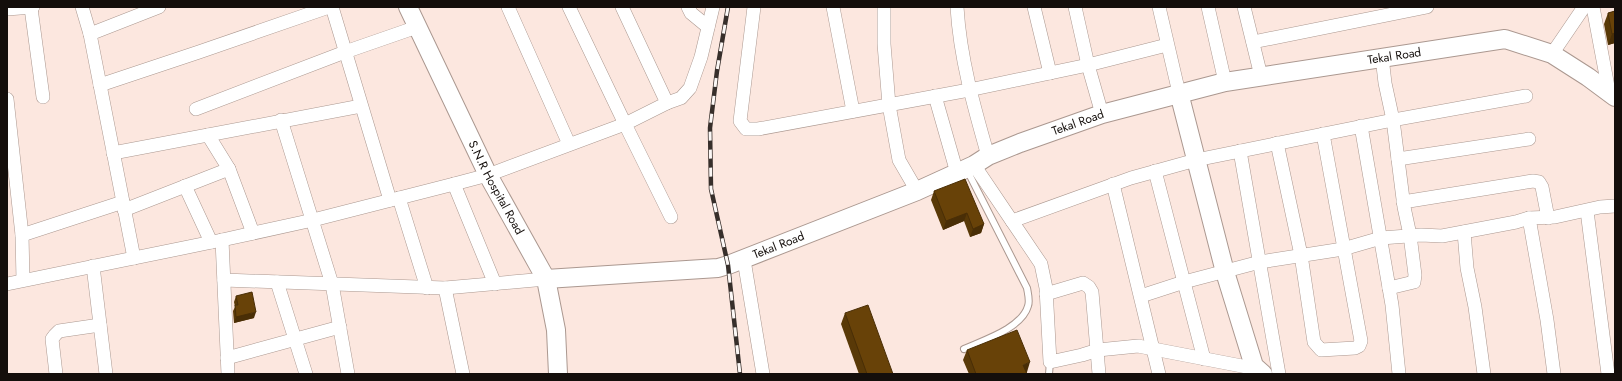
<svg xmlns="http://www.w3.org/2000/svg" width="1622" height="381" viewBox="0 0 1622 381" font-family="Jost,sans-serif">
<rect width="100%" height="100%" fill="#fce7df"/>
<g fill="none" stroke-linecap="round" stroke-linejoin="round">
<g stroke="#ab9890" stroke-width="8">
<g id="lane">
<path d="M 964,349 C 984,340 1022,328 1028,306 C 1030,301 1028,294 1027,288 L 967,170"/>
<path d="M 1049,374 L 1050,362"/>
</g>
</g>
<g stroke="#ab9890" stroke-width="14">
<g id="street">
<path d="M 82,7 L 90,34 L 134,258"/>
<path d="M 332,7 L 390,200"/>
<path d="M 508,7 L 569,144"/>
<path d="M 622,7 L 667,103 L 625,124 L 671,217"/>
<path d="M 688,7 L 691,13 L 708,27"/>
<path d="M 754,7 L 740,121 L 746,129 L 758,129 L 969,90 L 1088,65 L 1167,45"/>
<path d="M 833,7 L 853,111"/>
<path d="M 884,7 L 884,44 L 889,105 L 899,160 L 917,191"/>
<path d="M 957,7 C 960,58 974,107 988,156"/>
<path d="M 1034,7 L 1050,73"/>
<path d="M 1075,7 L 1088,65 L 1102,114"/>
<path d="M 1159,7 L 1179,93"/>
<path d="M 1208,7 L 1225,82"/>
<path d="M 1244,7 L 1261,76"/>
<path d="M 1593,7 L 1609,92"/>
<path d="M 31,8 L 43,97"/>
<path d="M 7,9 L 33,7"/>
<path d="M 90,34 L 159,7"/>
<path d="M 1253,42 L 1427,7"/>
<path d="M 1552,54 L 1584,7"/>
<path d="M 1382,57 L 1385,83 L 1393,120 L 1404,207 L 1410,235 L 1415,275 L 1414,282 L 1389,288"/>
<path d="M 100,85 L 199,52 L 329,7"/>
<path d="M 935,96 L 957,173"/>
<path d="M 7,99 L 22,235 L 23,280"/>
<path d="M 667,103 L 681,98 L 690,88 L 701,57 L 713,7"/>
<path d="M 196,109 L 345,52 L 417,27"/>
<path d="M 281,120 L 332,284 L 348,374"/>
<path d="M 1361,126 L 1392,305 L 1399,374"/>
<path d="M 208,135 L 229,169 L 253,233"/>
<path d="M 1277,143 L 1301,255 L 1314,342 L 1321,350 L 1355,348 L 1359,346 L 1361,341 L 1323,134"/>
<path d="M 1240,151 L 1279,374"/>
<path d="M 113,153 L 361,106"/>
<path d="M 1398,159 L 1529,139"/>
<path d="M 974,165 L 1041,264 L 1046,288 L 1050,362 L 1082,355 L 1098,350 L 1138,346 L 1247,367 L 1254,366"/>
<path d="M 1155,171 L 1204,359"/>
<path d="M 454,184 L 495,284"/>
<path d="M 1113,184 L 1159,374"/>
<path d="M 185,186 L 211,242"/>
<path d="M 399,198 L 427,288"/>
<path d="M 1403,202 L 1533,181 L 1539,182 L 1542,187 L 1548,218"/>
<path d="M 124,210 L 229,169"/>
<path d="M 1587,211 L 1608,374"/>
<path d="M 1529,218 L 1547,320 L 1554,374"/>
<path d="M 1012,221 L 1131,178 L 1196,160 L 1393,120 L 1526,96"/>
<path d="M 1464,232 L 1467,268 L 1475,307 L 1484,374"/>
<path d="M 22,235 L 123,202"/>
<path d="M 222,240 L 228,374"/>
<path d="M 744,260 L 763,374"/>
<path d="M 93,266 L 106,374"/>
<path d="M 224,280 L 445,288 L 546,279"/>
<path d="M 277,282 L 306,374"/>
<path d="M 7,284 L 222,240 L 313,220 L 454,184 L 488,175 L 625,124 L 569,7"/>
<path d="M 445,288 L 463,374"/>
<path d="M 1046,294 L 1083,283 L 1089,287 L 1092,292 L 1099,374"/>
<path d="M 1141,296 L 1184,282 L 1260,262 L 1343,249 L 1381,238 L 1421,235 L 1442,236 L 1516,222 L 1529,218 L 1555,217 L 1600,207 L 1615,206"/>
<path d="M 227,358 L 340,327"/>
<path d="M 56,374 L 52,339 L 55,335 L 59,331 L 100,325"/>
</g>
</g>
<g stroke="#ab9890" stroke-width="20">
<g id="secondary">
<path id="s1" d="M 408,7 L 488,175 L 546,279 L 556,330 L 558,374"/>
<path d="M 1179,93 L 1225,272 L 1254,366 L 1263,374"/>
<path id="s2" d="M 546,279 L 718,268 L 728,265 L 917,191 L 974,165 L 988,156 L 1020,143 L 1102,114 L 1225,82 L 1505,39 L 1552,54 L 1588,77 L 1615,97"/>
</g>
</g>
<use href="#lane" stroke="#fff" stroke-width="6"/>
<use href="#street" stroke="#fff" stroke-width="13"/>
<use href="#secondary" stroke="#fff" stroke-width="18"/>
<g stroke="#372f2b" stroke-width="4.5">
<path id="rail" d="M 728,7 L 717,71 L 710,128 L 711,189 L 728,265 L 740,374"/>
</g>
<use href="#rail" stroke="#fcf8f6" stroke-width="3" stroke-dasharray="9" stroke-linecap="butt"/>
</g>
<g fill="#593907">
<path d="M 1615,11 L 1615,43 L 1608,45 L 1604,24 L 1608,13 Z"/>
<path d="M 934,191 L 984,224 L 981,233 L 970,237 L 964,221 L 943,230 L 931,200 Z"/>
<path d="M 236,296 L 254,318 L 234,323 L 233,311 L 235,307 L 234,302 Z"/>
<path d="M 845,313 L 893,374 L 859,374 L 841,324 Z"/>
<path d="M 967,350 L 1027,372 L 1026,373 L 1027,374 L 969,374 L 963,360 Z"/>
</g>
<g fill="#492e06">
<path d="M 1615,33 L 1615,43 L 1608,45 L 1612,34 Z"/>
<path d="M 967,213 L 964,221 L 943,230 L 946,221 Z"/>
<path d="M 984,224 L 981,233 L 970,237 L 973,229 Z"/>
<path d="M 256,312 L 254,318 L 234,323 L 236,317 Z"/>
<path d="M 1030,362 L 1027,372 L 1022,374 L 1023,365 Z"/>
</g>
<g fill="#684208" stroke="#492e06">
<path d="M 1615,11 L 1615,33 L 1612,34 L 1608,13 Z"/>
<path d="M 965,179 L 984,224 L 973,229 L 967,213 L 946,221 L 934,191 Z"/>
<path d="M 252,292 L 256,312 L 236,317 L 235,305 L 238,305 L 236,296 Z"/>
<path d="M 868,305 L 893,374 L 867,374 L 845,313 Z"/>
<path d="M 1017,330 L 1030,362 L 1023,365 L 1027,374 L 976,374 L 967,350 Z"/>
</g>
<g text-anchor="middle" stroke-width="4" stroke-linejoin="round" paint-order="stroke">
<g font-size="12" fill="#140e0b" stroke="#fcf8f6">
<text dy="4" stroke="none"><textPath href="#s2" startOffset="885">Tekal Road</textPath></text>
<text dy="4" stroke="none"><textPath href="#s2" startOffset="561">Tekal Road</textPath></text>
<text dy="4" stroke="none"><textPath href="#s1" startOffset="201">S.N.R Hospital Road</textPath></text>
<text dy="4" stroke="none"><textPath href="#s2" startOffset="237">Tekal Road</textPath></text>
</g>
</g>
<rect width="1622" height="381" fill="none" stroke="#140e0b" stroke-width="16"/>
</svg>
